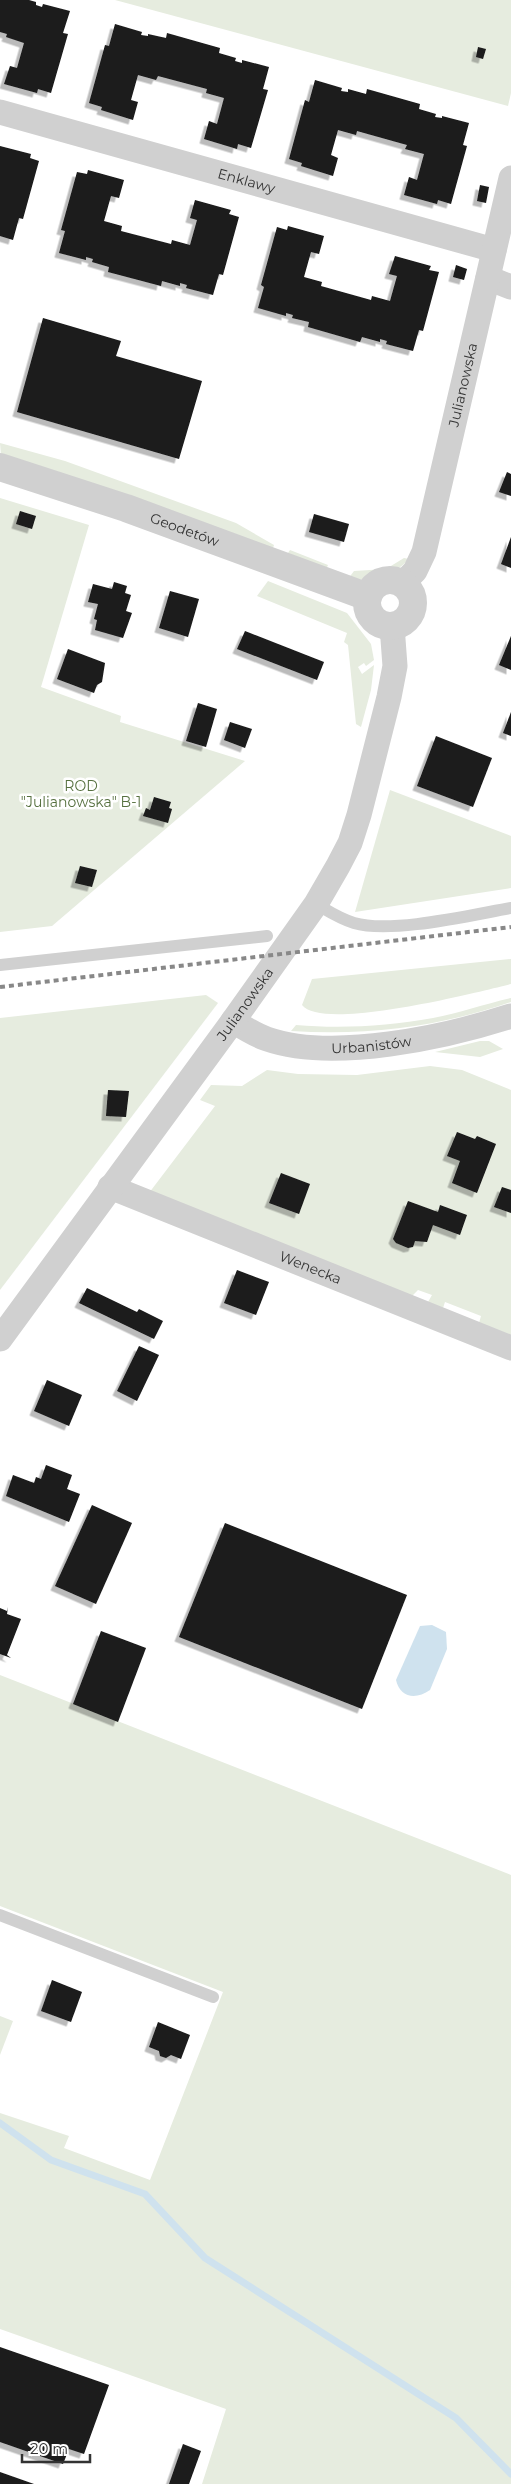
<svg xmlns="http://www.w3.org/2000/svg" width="511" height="2484" viewBox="0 0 511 2484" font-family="Montserrat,sans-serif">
<defs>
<filter id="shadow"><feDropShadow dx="-4.5" dy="4.5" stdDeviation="0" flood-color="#0004"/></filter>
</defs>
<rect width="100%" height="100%" fill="#fff"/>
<g fill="#e6ecdf">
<path d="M 115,0 L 511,0 L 511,93 L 508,106 Z"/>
<path d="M 0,443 L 65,461 L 236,523 L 274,545 L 273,548 L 1,456 Z"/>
<path d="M 0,498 L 89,525 L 41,687 L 121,716 L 120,722 L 245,761 L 52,926 L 0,932 Z"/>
<path d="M 290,550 L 328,565 L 325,572 L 288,553 Z"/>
<path d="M 404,558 L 409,559 C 397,574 367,582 348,579 L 354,571 L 386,569 Z"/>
<path d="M 268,581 L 347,613 L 371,644 L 374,660 L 366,666 L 364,663 L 358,667 L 362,674 L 374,665 L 371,690 L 361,727 L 356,724 L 348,645 L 344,642 L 347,633 L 257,596 Z"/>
<path d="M 390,790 L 511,836 L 511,888 L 355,912 Z"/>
<path d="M 511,959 L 511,984 C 479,992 322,1032 302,1005 L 312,979 Z"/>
<path d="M 206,995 L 218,1003 L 0,1290 L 0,1018 Z"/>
<path d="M 511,998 L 511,1002 C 439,1027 367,1036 291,1031 L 296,1025 C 342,1029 388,1026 433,1018 C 459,1013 485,1004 511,998 Z"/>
<path d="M 480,1041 L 489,1041 L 503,1049 L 480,1057 L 435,1052 Z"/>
<path d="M 430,1066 L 462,1070 L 511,1090 L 511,1335 L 479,1323 L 481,1316 L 445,1302 L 443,1308 L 428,1302 L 432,1295 L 418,1290 L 412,1296 L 149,1193 L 215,1106 L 200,1100 L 211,1085 L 242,1086 L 267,1070 L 298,1074 L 357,1075 Z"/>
<path d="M 0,1675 L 511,1875 L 511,2484 L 202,2484 L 226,2409 L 0,2329 L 0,2113 L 69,2136 L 64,2148 L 150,2180 L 223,1992 L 0,1906 Z"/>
<path d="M 0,2016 L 13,2021 L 0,2055 Z"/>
</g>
<path fill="#cfe2ee" d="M 432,1625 L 446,1632 L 447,1649 L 430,1690 C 416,1700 400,1698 396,1680 L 420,1626 Z"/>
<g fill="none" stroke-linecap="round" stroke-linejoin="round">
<path stroke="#cfe2ee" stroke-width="7" d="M 0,2123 L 51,2160 L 145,2194 L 205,2258 L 456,2418 L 511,2474"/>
</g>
<g fill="#1a1a1a" filter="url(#shadow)">
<path d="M 0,0 L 29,0 L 36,2 L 36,5 L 42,7 L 43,4 L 70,11 L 63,33 L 68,34 L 51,93 L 38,89 L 37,93 L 4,84 L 10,66 L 17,68 L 24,43 L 6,37 L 7,34 L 0,32 Z"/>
<path d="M 115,24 L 142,32 L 141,35 L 148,36 L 148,34 L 166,38 L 167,33 L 220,48 L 219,53 L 236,58 L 235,61 L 242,63 L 242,60 L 269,67 L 263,89 L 268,90 L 251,148 L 238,144 L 237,149 L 204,139 L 209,121 L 217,124 L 224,98 L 206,93 L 207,89 L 158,76 L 156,80 L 138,75 L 131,100 L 138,102 L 133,120 L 101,110 L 102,107 L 89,103 L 105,45 L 109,46 Z"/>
<path d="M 478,47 L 486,49 L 483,59 L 476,57 Z"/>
<path d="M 315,80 L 342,88 L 341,91 L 348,92 L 348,89 L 366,94 L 367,89 L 420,104 L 419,109 L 436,114 L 435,117 L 442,118 L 442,116 L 469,123 L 463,145 L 467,146 L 451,204 L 438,200 L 437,204 L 404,195 L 409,177 L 417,180 L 424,154 L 405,149 L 407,145 L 357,131 L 356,135 L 338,130 L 331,155 L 338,158 L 333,176 L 301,166 L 302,163 L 289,159 L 305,100 L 309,102 Z"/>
<path d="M 0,146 L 31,154 L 30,158 L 39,161 L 23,219 L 19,218 L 13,240 L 0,236 Z"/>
<path d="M 88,170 L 124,180 L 119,198 L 111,196 L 104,221 L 122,226 L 121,231 L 171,244 L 172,240 L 190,245 L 197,220 L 190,218 L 195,200 L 231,210 L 229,214 L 239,217 L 223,275 L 219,274 L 213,295 L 186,288 L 187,285 L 180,283 L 180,286 L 162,281 L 161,286 L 108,272 L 109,267 L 92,262 L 93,259 L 86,257 L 86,260 L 59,253 L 65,231 L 61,230 L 77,172 L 87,174 Z"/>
<path d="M 480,185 L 489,187 L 486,203 L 477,201 Z"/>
<path d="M 288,226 L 324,236 L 319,254 L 311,252 L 304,277 L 322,282 L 321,286 L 371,300 L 372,296 L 390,301 L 397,276 L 389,274 L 395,256 L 431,266 L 429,270 L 439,272 L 423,331 L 419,330 L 413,351 L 386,344 L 387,341 L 380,339 L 380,342 L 362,337 L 360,342 L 308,327 L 309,322 L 292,318 L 293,315 L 286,313 L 286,316 L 258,308 L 264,287 L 261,285 L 277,227 L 287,230 Z"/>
<path d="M 456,265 L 467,269 L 464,280 L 453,277 Z"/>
<path d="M 43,318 L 121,341 L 116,356 L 202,381 L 179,459 L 17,412 Z"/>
<path d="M 507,472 L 511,474 L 511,496 L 499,492 Z"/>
<path d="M 20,511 L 36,516 L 32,529 L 16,524 Z"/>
<path d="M 314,514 L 349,524 L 344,542 L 309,532 Z"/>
<path d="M 511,537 L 511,568 L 501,564 Z"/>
<path d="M 114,582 L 127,586 L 125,593 L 131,595 L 126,611 L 132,613 L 123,638 L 95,630 L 97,620 L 94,619 L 98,604 L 88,602 L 93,584 L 112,589 Z"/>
<path d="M 170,591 L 199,599 L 188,637 L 159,628 Z"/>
<path d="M 245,631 L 324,662 L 317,680 L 237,649 Z"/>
<path d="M 511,636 L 511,670 L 499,665 Z"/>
<path d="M 68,649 L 105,663 L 102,682 L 97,685 L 94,693 L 57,679 Z"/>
<path d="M 198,703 L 217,709 L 206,747 L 186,741 Z"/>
<path d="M 511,712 L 511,736 L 503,733 Z"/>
<path d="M 230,722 L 252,729 L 245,748 L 224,740 Z"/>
<path d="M 436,736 L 492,758 L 473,807 L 417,786 Z"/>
<path d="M 154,797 L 171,802 L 169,808 L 172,809 L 168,823 L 143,816 L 146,808 L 150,810 Z"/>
<path d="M 80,866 L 97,870 L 92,887 L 75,883 Z"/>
<path d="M 108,1090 L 129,1091 L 126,1117 L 106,1116 Z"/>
<path d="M 457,1132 L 475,1139 L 477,1136 L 496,1144 L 477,1193 L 452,1183 L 460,1161 L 447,1156 Z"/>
<path d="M 281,1173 L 310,1184 L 299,1214 L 269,1203 Z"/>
<path d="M 502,1187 L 511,1190 L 511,1213 L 494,1207 Z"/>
<path d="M 408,1201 L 438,1212 L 440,1205 L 467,1215 L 460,1235 L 433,1225 L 427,1242 L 415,1241 L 413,1247 L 408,1248 L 396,1243 L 393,1239 Z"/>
<path d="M 237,1270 L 269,1282 L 256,1315 L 224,1303 Z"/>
<path d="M 87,1288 L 137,1312 L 139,1309 L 163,1321 L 154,1339 L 79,1303 Z"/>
<path d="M 139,1346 L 159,1355 L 137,1401 L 117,1391 Z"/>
<path d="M 47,1380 L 82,1395 L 69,1426 L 34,1411 Z"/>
<path d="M 46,1465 L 72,1475 L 67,1489 L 80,1494 L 69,1522 L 6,1496 L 13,1475 L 34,1483 L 36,1477 L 41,1479 Z"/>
<path d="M 92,1505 L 132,1523 L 96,1604 L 55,1586 Z"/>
<path d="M 225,1523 L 407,1595 L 362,1709 L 179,1637 Z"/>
<path d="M 8,1607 L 7,1614 L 21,1619 L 7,1655 L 11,1658 L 0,1654 L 0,1608 L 7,1611 Z"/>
<path d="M 101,1631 L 146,1648 L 118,1722 L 73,1704 Z"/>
<path d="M 52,1980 L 82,1992 L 71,2022 L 41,2011 Z"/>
<path d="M 158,2022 L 190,2035 L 181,2059 L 171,2055 L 166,2058 L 160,2056 L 159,2051 L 149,2047 Z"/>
<path d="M 0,2347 L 109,2385 L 84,2454 L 69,2449 L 63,2464 L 0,2442 Z"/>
<path d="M 183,2444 L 201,2451 L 189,2484 L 169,2484 Z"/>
<path d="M 0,2472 L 34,2484 L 0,2484 Z"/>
</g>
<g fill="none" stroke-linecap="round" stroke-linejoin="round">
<g stroke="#d0d0d0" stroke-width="12">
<path d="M 316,904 C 328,911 340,919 354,923 C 391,934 471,915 511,908"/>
<path d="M 0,965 L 267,936"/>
<path d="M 0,1915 L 213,1997"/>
</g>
<g stroke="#d0d0d0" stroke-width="25">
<path id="s1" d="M 0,112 L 494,250"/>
<path d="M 488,278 L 511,287"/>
<path id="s2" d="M 402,584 L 415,571 L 424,552 L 511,178"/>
<path id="s3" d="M 233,1021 C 244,1028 255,1035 267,1039 C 333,1062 446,1037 511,1016"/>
<path id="s4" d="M 110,1187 L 511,1348"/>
<path id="s5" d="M 0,1339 L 233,1021 L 316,904 L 338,866 L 350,843 L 359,815 L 389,697 L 395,666 L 392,626"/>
</g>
<g stroke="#d0d0d0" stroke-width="28">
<path id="s6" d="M 0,467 L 126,508 L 368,597"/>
<circle cx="390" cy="603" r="23"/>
</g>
<path stroke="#888" stroke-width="4" stroke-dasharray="5 4" stroke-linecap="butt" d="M 0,987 L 511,927"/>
</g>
<g text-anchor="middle" stroke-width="5" stroke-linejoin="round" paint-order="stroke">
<g font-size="14" fill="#333" stroke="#fff">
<text dy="5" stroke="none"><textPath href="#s1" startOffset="256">Enklawy</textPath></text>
<text dy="5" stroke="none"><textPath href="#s2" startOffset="211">Julianowska</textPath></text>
<text dy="5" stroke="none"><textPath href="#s6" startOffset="195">Geodetów</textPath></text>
<text dy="5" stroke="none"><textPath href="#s5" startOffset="415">Julianowska</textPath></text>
<text dy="5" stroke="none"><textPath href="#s3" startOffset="144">Urbanistów</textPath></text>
<text dy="5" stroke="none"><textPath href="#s4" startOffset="216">Wenecka</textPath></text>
</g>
<g font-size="14" fill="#56703f" stroke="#fff">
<text x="81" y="791">ROD<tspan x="81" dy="16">"Julianowska" B-1</tspan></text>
</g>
</g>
<path d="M22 2454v8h68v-8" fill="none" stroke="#333333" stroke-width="2.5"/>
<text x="30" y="2454" font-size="15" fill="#333333" stroke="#ffffff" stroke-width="4" paint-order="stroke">20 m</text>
</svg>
